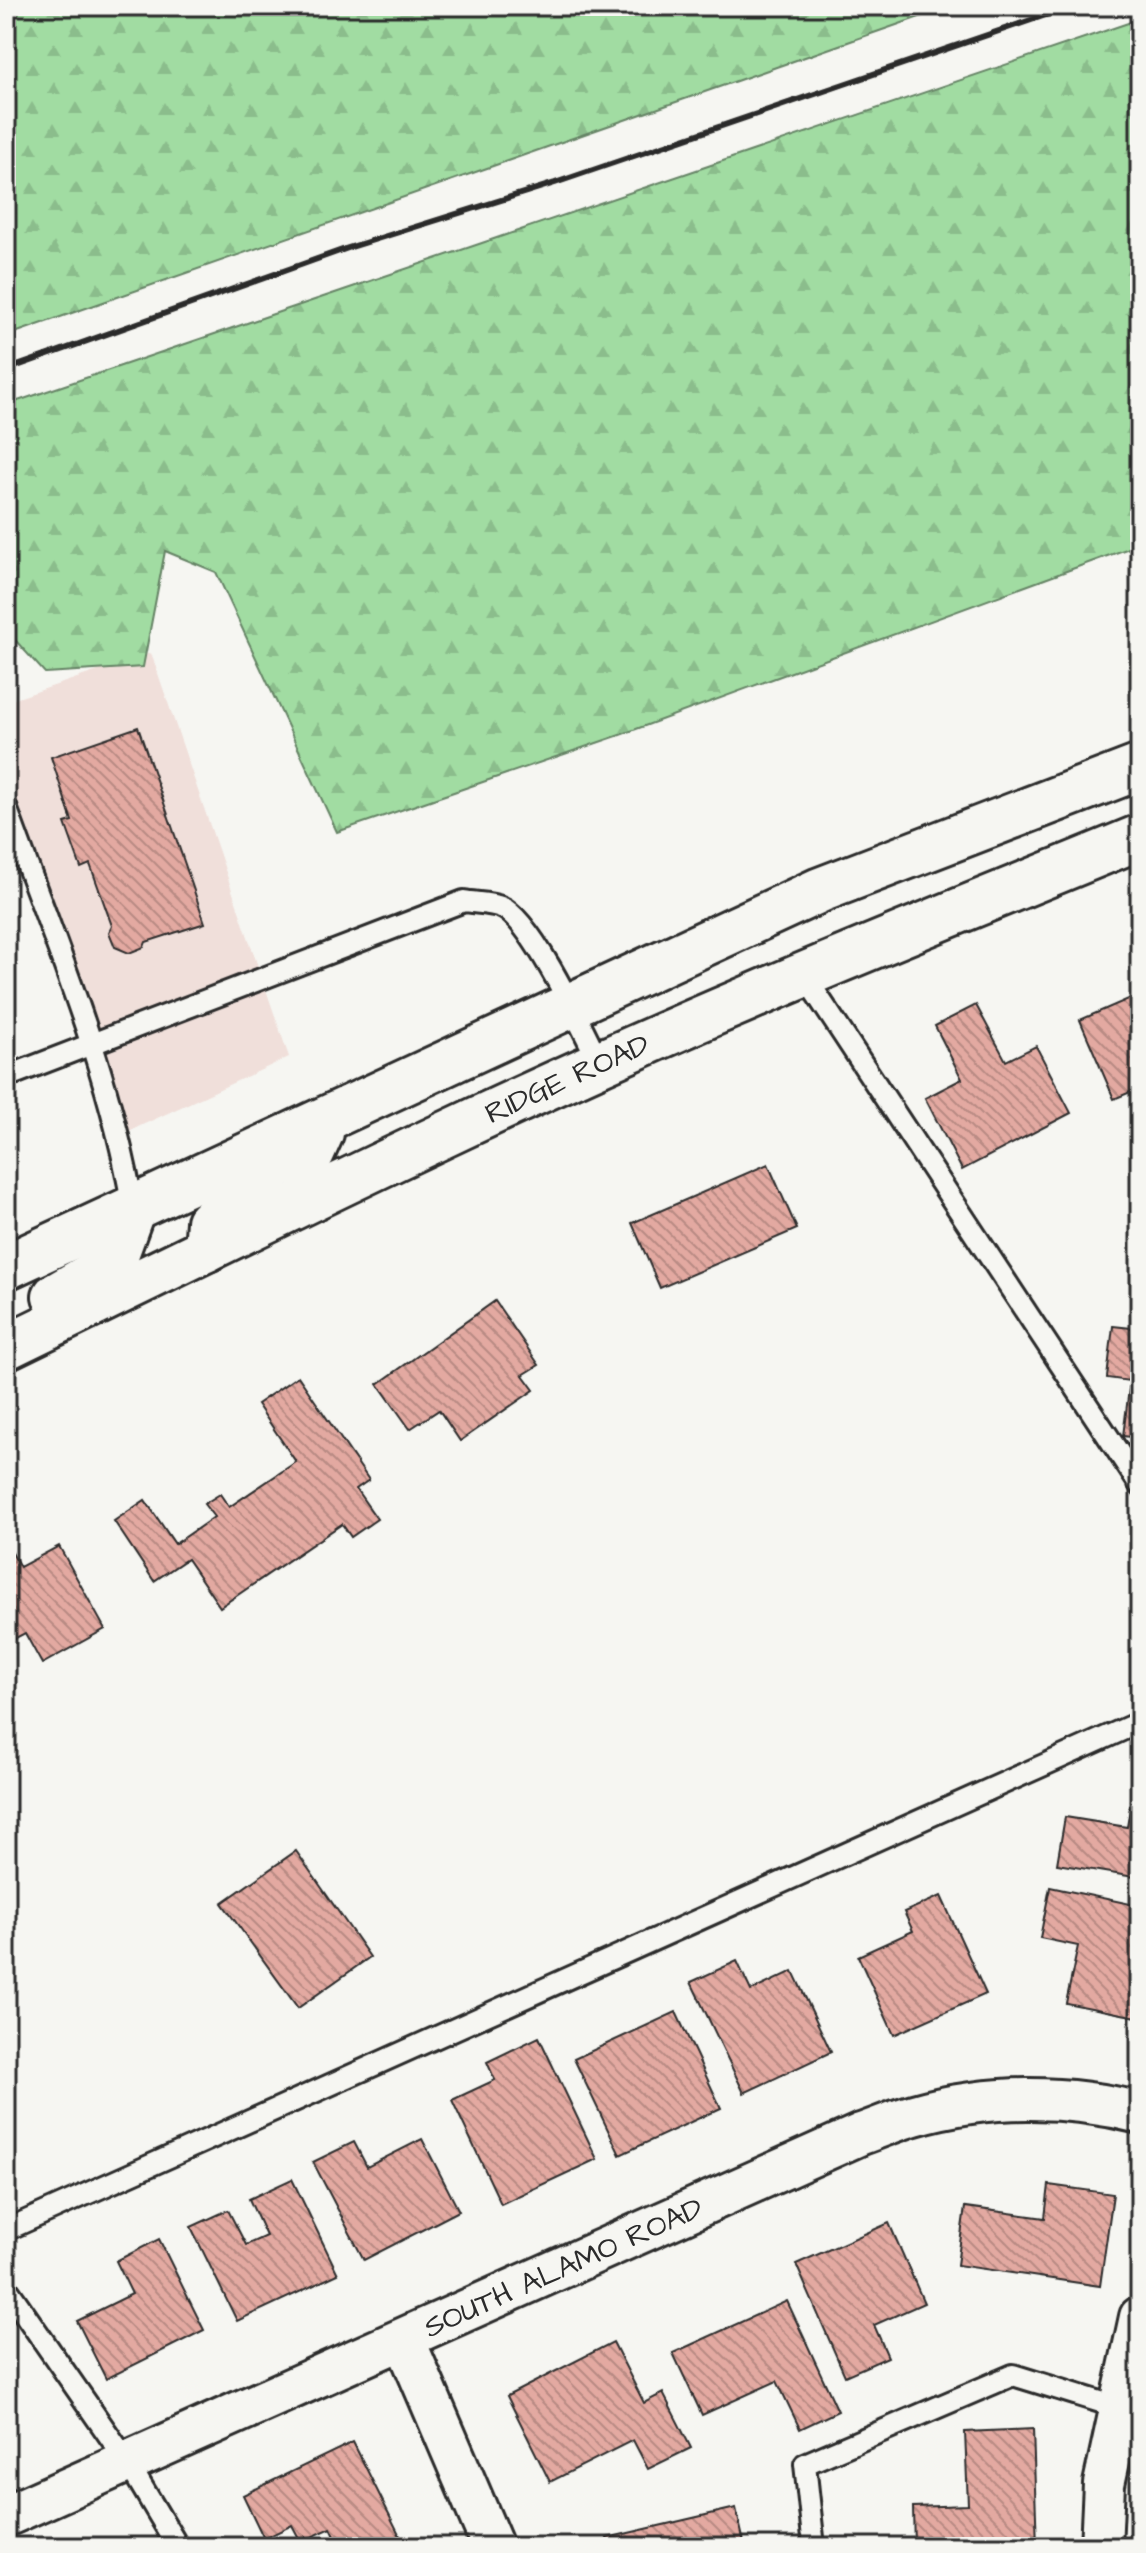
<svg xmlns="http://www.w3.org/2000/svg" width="1146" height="2553" viewBox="0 0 1146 2553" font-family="'Architects Daughter',sans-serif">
<defs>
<pattern id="forest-firs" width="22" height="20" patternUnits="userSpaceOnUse" patternTransform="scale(2)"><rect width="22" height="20" fill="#a1dca2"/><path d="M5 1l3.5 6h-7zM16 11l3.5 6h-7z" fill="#8bbd8c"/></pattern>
<pattern id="building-back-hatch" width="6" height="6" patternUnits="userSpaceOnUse" patternTransform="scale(2)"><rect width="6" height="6" fill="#e3a9a1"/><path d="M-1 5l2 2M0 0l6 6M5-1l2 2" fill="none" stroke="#b88a83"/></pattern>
</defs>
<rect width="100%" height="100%" fill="#f6f6f2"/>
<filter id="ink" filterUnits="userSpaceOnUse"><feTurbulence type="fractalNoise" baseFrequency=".0125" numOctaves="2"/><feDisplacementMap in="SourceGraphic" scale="16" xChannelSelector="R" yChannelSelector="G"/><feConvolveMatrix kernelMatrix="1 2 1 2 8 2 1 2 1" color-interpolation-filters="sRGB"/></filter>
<g filter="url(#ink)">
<path fill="#f0dfda" d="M 151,653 L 289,1057 L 112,1139 L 6,828 L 6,702 Z"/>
<g fill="url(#forest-firs)" stroke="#668466" stroke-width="2">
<path d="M 6,6 L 951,6 L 6,336 Z"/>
<path d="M 1140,19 L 1140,544 L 620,735 L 337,832 L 216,572 L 165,551 L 143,667 L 45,673 L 6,630 L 6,405 Z"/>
</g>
<g fill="url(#building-back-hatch)" stroke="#2b2b2b" stroke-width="2">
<path d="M 138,727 L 205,923 L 146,942 L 144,947 L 129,953 L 115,947 L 109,932 L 112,926 L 90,864 L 81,868 L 65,823 L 72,821 L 51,757 Z"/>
<path d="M 1140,994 L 1140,1088 L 1114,1099 L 1080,1020 Z"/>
<path d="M 976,1005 L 1006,1061 L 1036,1046 L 1071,1113 L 962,1170 L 925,1098 L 962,1079 L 935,1026 Z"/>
<path d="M 768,1164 L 797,1229 L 660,1288 L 632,1223 Z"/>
<path d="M 495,1301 L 539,1365 L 523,1375 L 534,1390 L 460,1441 L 439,1410 L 410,1429 L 378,1384 Z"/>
<path d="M 1113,1326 L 1140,1329 L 1140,1438 L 1123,1436 L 1130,1381 L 1107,1378 Z"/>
<path d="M 298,1376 L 369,1480 L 356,1489 L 377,1519 L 351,1537 L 342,1524 L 220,1607 L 187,1559 L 154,1581 L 114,1521 L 145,1500 L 175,1544 L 214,1517 L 204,1504 L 220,1494 L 229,1507 L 296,1462 L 257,1404 Z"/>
<path d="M 6,1542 L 20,1567 L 59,1546 L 105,1629 L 42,1664 L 25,1633 L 6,1643 Z"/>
<path d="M 1140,1749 L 1140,1878 L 1057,1864 L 1065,1817 L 1127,1827 Z"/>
<path d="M 296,1851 L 370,1957 L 298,2008 L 222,1903 Z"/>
<path d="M 1050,1887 L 1140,1906 L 1140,2003 L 1137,2017 L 1066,2003 L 1078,1946 L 1040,1938 Z"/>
<path d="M 941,1896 L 986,1994 L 894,2035 L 858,1956 L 913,1931 L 904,1912 Z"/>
<path d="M 737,1961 L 751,1991 L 793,1971 L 831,2052 L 744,2093 L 691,1982 Z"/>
<path d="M 676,2012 L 721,2108 L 620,2155 L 574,2059 Z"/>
<path d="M 539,2037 L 597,2159 L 501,2204 L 452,2100 L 495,2080 L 487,2062 Z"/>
<path d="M 422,2139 L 459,2211 L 364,2260 L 313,2162 L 354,2142 L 367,2167 Z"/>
<path d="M 292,2179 L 338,2274 L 237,2321 L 191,2227 L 228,2210 L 246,2245 L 266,2236 L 249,2199 Z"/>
<path d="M 1049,2185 L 1113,2194 L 1100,2286 L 957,2265 L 965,2207 L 1045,2218 Z"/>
<path d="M 889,2223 L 924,2303 L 874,2325 L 888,2357 L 845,2376 L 796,2264 Z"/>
<path d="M 159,2239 L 204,2330 L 106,2379 L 77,2321 L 132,2294 L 116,2261 Z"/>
<path d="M 787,2301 L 838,2411 L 800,2429 L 777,2381 L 702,2415 L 673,2353 Z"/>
<path d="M 613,2342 L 644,2403 L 663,2393 L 691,2448 L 648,2469 L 633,2440 L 550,2482 L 507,2396 Z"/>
<path d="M 1033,2429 L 1037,2547 L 914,2547 L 913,2507 L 968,2505 L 965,2432 Z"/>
<path d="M 353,2442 L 403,2542 L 393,2547 L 340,2547 L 331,2528 L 301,2542 L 292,2525 L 264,2539 L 243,2495 Z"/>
<path d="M 736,2508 L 745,2547 L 609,2547 L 607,2538 Z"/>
</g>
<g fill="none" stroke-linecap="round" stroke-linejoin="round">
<g stroke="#2b2b2b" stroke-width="26">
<g id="service">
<path d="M 6,807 C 53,938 110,1070 133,1208"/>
<path d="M 804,975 L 1140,1485"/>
<path d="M 6,1077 L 464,901 C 476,903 491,903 501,907 C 532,919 584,1032 600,1064"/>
<path d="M 6,2230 L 1140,1722"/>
<path d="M 6,2287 L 128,2463 L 178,2547"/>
<path d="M 814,2547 L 805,2464 L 1013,2375 L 1120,2408"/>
</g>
</g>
<g stroke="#2b2b2b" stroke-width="46">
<g id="minor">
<path d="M 404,2339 L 493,2547"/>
<path id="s1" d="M 6,2516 L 861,2134 C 879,2128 896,2120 914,2115 C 987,2094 1067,2094 1140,2113"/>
<path d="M 1101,2547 L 1104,2484 L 1140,2317"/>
</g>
</g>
<g stroke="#2b2b2b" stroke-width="50">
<g id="secondary">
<path d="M 207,1249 L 209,1222 L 223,1208 L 312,1153 L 321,1133"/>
<path d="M 6,1267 L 820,890 L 1140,767"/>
<path d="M 55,1296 L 98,1271 L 117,1252 L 133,1208"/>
<path id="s2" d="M 6,1347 C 251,1228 496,1105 747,999 C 877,943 1009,891 1140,837"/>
</g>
</g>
<use href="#service" stroke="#f6f6f2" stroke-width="20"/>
<use href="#minor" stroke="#f6f6f2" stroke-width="40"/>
<use href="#secondary" stroke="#f6f6f2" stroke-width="44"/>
<path stroke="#2b2b2b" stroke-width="6" d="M 6,370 L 348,248 L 555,183 L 1072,6"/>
</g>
</g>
<g text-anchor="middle" stroke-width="6" stroke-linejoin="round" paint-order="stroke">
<g font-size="30" fill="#2b2b2b" stroke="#f6f6f2">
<text dy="10" stroke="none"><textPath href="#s2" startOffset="622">RIDGE ROAD</textPath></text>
<text dy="10" stroke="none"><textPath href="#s1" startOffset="610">SOUTH ALAMO ROAD</textPath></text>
</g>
</g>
<rect width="1146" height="2553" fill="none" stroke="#f6f6f2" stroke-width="32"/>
<rect x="16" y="16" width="1114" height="2521" fill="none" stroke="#2b2b2b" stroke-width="3" filter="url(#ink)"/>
</svg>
